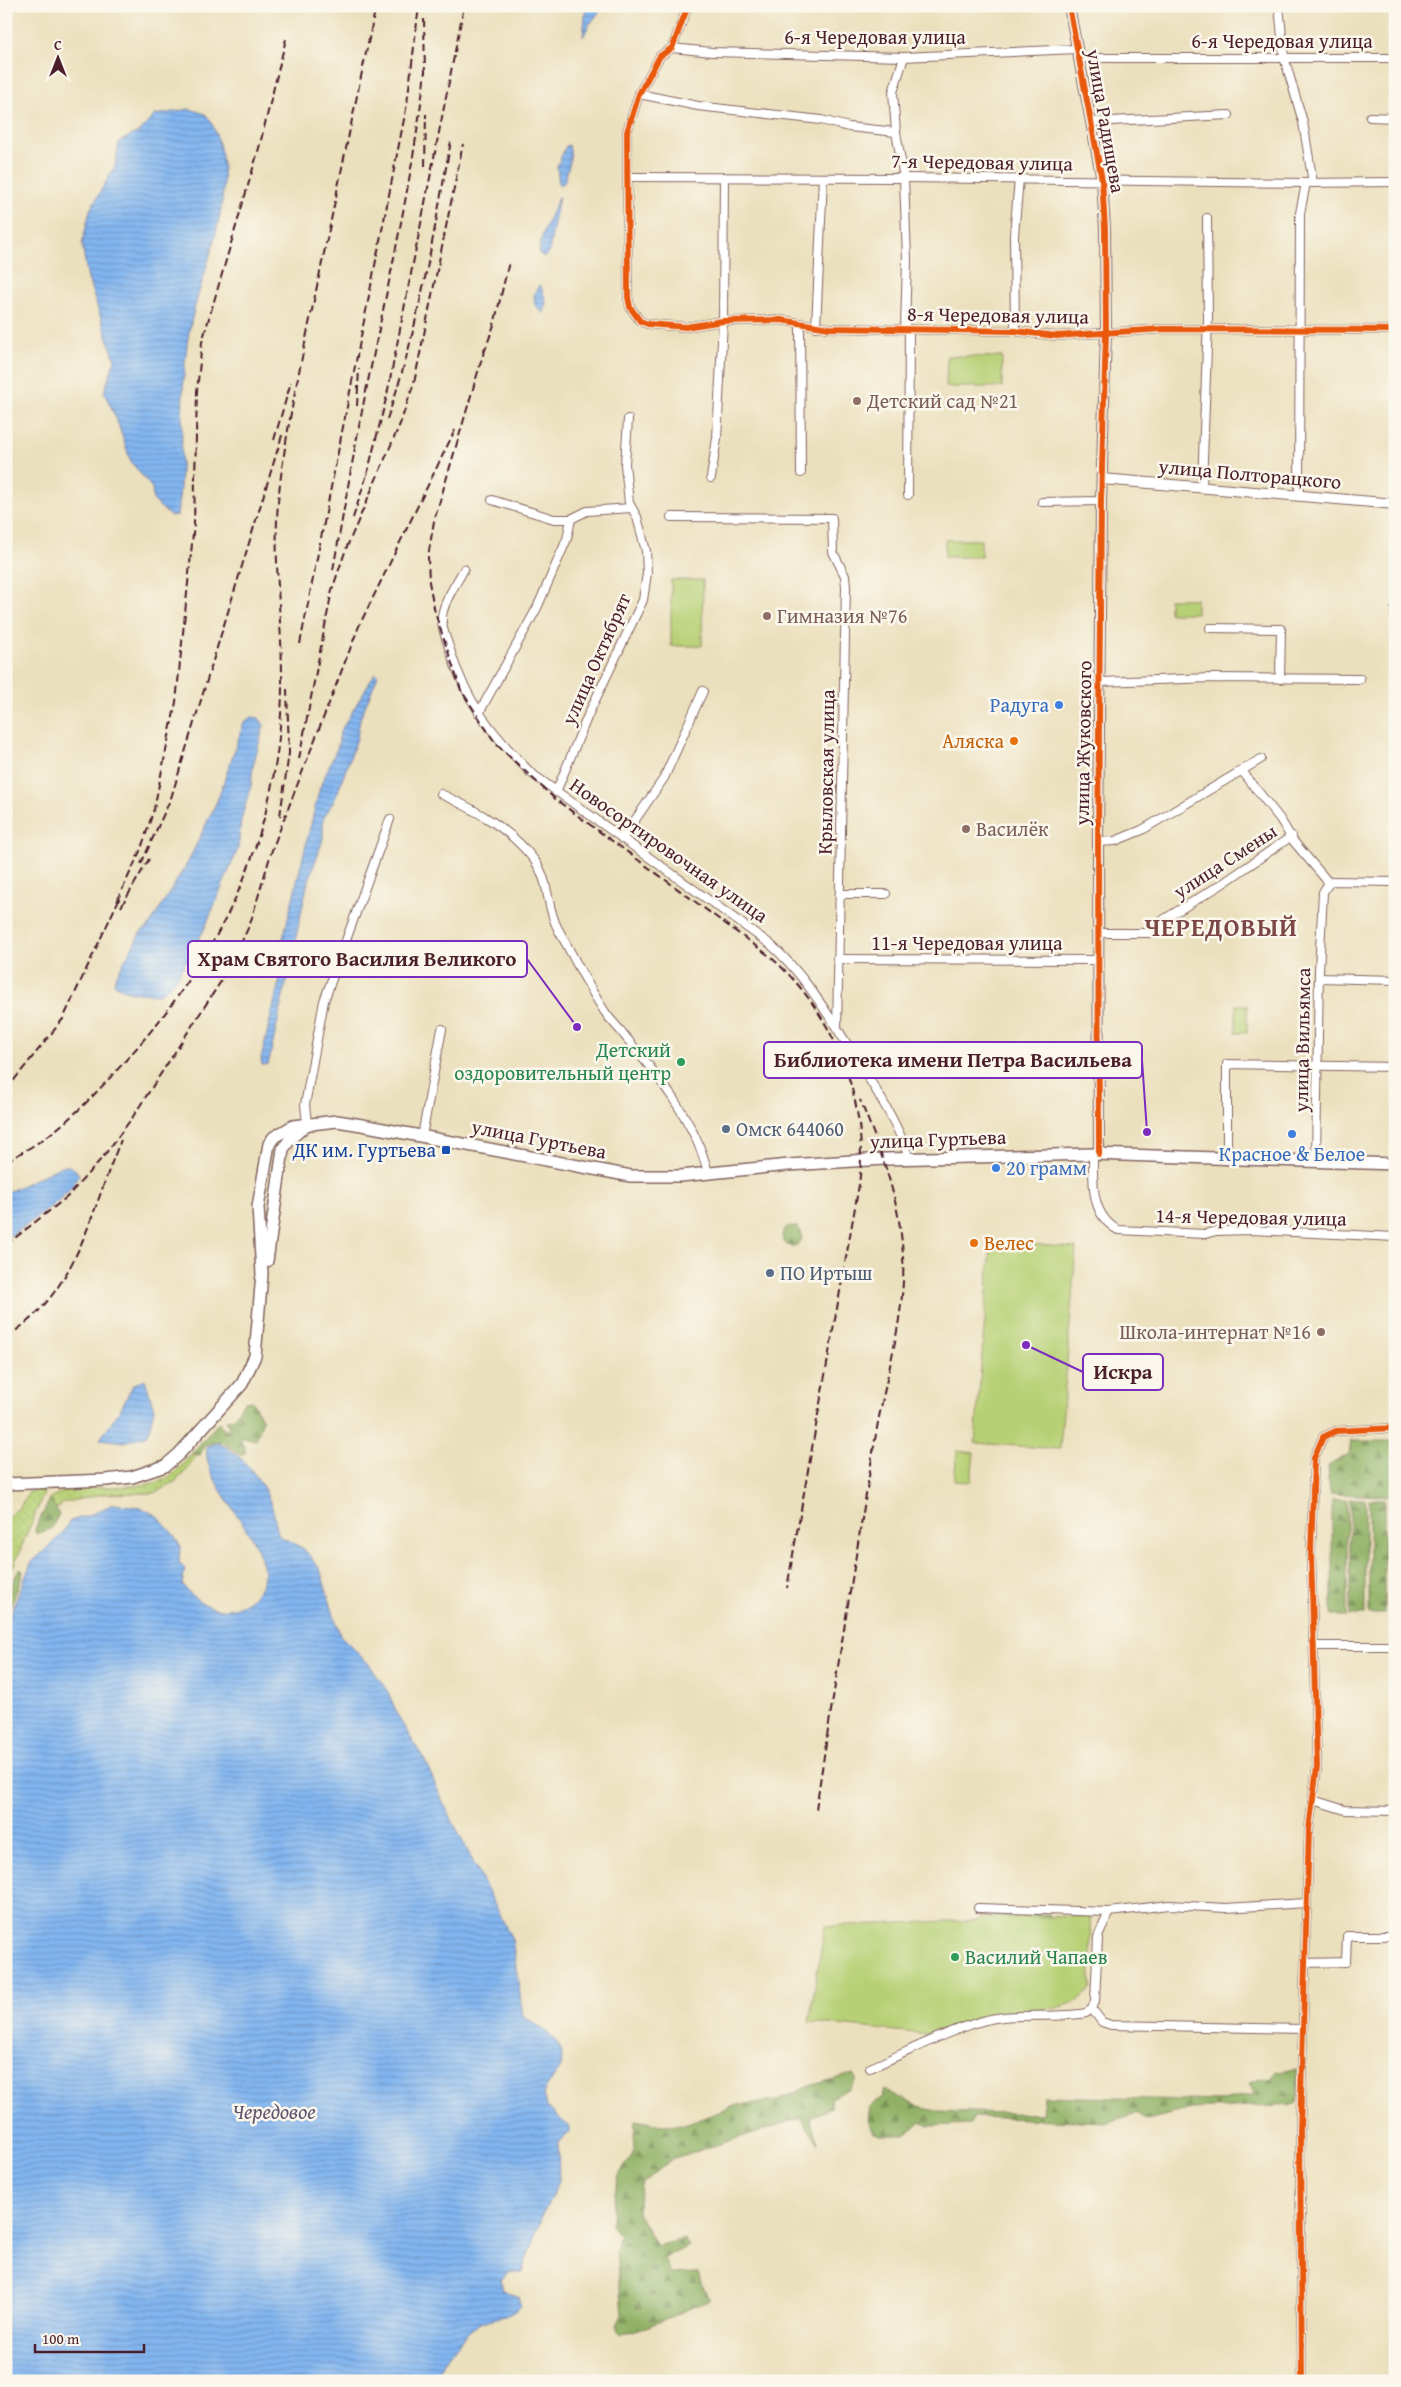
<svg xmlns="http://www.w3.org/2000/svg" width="1401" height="2387" viewBox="0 0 1401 2387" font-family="'Gentium Book Plus',serif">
<defs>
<pattern id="grass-dots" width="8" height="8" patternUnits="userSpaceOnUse" patternTransform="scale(1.25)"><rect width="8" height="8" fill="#b7d075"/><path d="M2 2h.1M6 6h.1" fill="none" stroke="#9fb265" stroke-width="1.8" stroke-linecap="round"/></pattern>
<pattern id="forest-firs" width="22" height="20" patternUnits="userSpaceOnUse" patternTransform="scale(1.25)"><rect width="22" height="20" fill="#91b266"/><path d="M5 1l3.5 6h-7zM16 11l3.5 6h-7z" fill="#789054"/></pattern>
<pattern id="water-rules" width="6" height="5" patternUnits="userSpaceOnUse" patternTransform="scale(1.25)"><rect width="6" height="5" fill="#82b6f0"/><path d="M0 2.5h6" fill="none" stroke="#6c93c3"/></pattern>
</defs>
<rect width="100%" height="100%" fill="#fbf7ec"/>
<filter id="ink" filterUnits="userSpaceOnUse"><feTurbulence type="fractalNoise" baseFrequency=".02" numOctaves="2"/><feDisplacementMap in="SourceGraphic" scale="10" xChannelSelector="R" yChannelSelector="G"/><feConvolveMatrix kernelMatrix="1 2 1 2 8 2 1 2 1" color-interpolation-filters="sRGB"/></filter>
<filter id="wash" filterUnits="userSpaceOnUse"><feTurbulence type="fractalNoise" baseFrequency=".0096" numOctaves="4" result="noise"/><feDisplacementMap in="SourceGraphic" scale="20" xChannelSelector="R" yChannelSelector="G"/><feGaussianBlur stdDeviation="1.12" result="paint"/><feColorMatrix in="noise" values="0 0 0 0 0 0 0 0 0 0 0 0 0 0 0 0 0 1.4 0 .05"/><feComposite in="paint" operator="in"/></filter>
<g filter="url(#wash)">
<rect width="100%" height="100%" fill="#ebe0bd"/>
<g fill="url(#grass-dots)" stroke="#807850">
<path d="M 192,1453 L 197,1454 L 187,1470 L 176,1481 L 155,1493 L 103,1494 L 62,1503 L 56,1510 L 50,1499 C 69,1479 139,1494 167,1478 C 177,1472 185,1462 192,1453 Z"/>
<path d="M 36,1489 L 44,1493 L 6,1584 L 6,1518 L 20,1507 L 28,1493 Z"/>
</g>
<g fill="url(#forest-firs)" stroke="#6e6848">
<circle cx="792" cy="1236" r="10"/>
<path d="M 252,1401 L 263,1420 L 256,1440 L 243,1437 L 240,1439 L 245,1448 L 245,1453 L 241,1455 C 233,1451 228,1445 220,1441 L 205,1445 L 200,1455 L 192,1453 L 219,1422 L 223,1429 L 230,1430 L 226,1420 L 233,1419 L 244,1402 Z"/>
<path d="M 1351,1441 L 1395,1441 L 1395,1496 L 1330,1494 L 1328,1466 L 1349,1454 Z"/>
<rect x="1389" y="1498" width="6" height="116"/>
<path d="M 50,1499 L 59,1514 L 51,1529 L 36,1534 L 35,1529 Z"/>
<rect x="1350" y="1499" width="15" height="116"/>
<rect x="1369" y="1499" width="15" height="115"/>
<rect x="1332" y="1500" width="15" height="116"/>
<path d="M 20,1569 L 23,1571 L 22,1578 L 6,1618 C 6,1600 9,1584 20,1569 Z"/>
<path d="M 995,1914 L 1048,1914 L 1051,1919 L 992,1920 L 992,1916 Z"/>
<path d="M 1297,2069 L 1298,2088 L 1296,2104 L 1192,2109 L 1147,2120 L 1136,2113 L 1108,2122 L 974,2117 L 970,2124 L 928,2126 L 921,2121 L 906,2135 L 881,2135 L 872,2132 L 868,2120 L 870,2105 L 883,2097 L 885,2090 L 919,2107 L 936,2111 L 1042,2114 L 1044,2096 L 1223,2101 L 1243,2096 L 1255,2096 L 1249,2083 L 1264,2078 L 1271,2080 L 1276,2071 Z"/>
<path d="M 853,2074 L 857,2079 L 850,2088 L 831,2098 L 831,2108 L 810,2117 L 818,2144 L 801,2118 L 672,2159 L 641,2185 L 638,2213 L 657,2246 L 684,2239 L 689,2246 L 664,2258 L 670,2274 L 698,2273 L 703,2289 L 710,2300 L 649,2326 L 619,2335 L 616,2325 L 622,2314 L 616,2251 L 620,2236 L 611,2225 L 617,2178 L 633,2154 L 635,2120 L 661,2125 L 687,2124 L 737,2105 L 776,2101 L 812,2085 Z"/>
</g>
<g fill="#b7d075" stroke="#807850">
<path d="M 947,356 L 1002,357 L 1002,387 L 946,387 Z"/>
<rect x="945" y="540" width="36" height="17"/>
<path d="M 671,580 L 703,580 L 702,646 L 671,646 Z"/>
<rect x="1169" y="599" width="27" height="14"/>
<rect x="1236" y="1005" width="11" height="28"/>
<path d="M 991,1241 L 1076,1248 L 1060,1449 L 975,1443 Z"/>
<path d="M 957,1451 L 974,1453 L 971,1482 L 954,1481 Z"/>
<path d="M 1090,1916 L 1091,1989 L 1078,2001 L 1057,2008 L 1027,2010 L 976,2018 L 935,2035 L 809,2022 L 825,1926 L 978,1920 L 979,1918 Z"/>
</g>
<g fill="url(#water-rules)" stroke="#666a8e">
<path d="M 586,6 L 604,6 L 589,25 L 583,37 Z"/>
<path d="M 190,109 C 195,111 201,112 205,114 C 210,118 214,128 216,134 C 241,204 196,276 187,345 C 179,402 185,459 177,516 L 170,516 L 153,500 L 152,488 L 131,462 L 116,418 L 104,392 L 115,360 L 88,279 L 82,244 L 90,210 L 115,166 L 119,142 L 140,131 L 155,115 Z"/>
<path d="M 569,145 C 573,160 567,169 564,183 L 559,185 L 557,166 L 566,146 Z"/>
<path d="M 559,196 L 549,251 L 546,257 L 542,256 L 539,253 C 540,232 552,215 559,196 Z"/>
<path d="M 539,285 L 541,286 L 546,302 L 544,314 L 535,305 L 534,294 Z"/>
<path d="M 375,673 L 378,675 L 360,719 L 357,738 L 336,797 L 323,819 L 323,839 L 307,886 L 270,1057 L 268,1064 L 262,1065 L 261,1059 L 280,978 L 280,951 L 320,787 L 338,746 L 340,732 Z"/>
<path d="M 252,717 L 259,718 L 264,725 L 253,766 L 251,786 L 241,820 L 238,849 L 204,930 L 175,981 L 160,994 C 144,993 127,995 114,983 L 115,978 L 140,933 L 149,926 L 188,862 L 218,799 L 244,722 Z"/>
<path d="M 62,1166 C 71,1165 75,1168 79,1175 C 69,1198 27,1224 6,1239 L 6,1193 Z"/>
<path d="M 145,1379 L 154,1409 L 148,1435 L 125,1442 L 100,1439 L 120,1410 L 133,1385 Z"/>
<path d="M 217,1443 C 238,1449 263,1481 270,1502 C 275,1513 275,1525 279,1536 L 304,1549 L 320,1569 L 340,1635 L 369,1664 L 388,1692 L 400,1720 L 425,1761 L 444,1804 L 512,1939 L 523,2015 C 537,2026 568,2041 561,2064 C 559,2072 547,2085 543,2094 L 546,2106 L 569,2127 L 569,2133 L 558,2143 L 559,2181 L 542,2216 L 522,2272 L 508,2272 L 501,2280 L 503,2290 L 518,2297 L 521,2306 C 510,2319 493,2316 479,2324 C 461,2335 448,2357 436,2374 L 427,2375 L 417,2381 L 6,2381 L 6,1739 L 10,1731 L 7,1723 L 6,1625 L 31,1563 L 62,1534 L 70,1521 L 90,1515 L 113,1504 L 140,1507 L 157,1516 L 174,1535 L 180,1546 L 179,1563 L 185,1569 L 182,1584 C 190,1595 202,1605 215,1608 C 236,1614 265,1596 264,1572 C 261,1532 200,1481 207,1446 Z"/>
</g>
</g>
<g filter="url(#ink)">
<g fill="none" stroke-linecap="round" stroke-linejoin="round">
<g stroke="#82635e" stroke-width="10">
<g id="minor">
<path d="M 688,6 L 672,48 L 660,56 L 639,94 L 627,132 L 628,297 L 630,307 L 640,321 L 648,324 L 686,327 L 723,321 L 781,320 L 829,328 L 1015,331 L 1056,336 L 1163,329 L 1395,330"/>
<path d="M 1279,6 L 1284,57 L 1303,122 L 1313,183"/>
<path d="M 672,48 L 712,52 L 904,57 L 1077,49"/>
<path d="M 904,57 L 893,92 L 896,132 L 904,178 L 907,260 L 905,329"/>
<path d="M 1079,58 L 1395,58"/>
<path d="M 639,94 L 698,106 L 821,120 L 849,127 L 896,132"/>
<path d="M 1370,117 L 1395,118"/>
<path d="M 1091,122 L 1229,115"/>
<path d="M 629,177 L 904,178 L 1306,183 L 1395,182"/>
<path d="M 800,324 L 801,473"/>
<path d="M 816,327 L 823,178"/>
<path d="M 1015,331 L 1014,235 L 1019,179"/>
<path d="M 711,478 L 717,438 L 723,321 L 724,177"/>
<path d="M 1202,488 L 1208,318 L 1207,218"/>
<path d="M 908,495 L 909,329"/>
<path d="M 1299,495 L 1300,213 L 1306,183"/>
<path d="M 492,500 L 554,519 L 571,519 L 587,511 L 631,508"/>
<path d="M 1042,502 L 1101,501"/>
<path d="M 671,517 L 832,518 L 833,552 L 845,576 L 846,587 L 837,1029"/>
<path d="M 464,569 C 457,583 443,602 442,617 C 441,627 446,638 449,647 C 465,701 492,734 531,773 L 770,944 C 802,972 824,1008 847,1044 C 870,1081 895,1116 909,1158"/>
<path d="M 1395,609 L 1395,616"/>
<path d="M 1210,628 L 1281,629 L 1280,679"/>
<path d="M 1101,682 L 1212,678 L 1360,679"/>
<path d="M 479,713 L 537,608 L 567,539 L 571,519"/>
<path d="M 1242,771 L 1280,819 L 1294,842 L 1329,883"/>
<path d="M 556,792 L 589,713 L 643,600 L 647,573 L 646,551 L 637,517 L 629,503 L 625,464 L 628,419"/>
<path d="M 441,794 C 476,810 511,829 535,861 C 550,882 546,907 558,929 C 573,956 587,985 605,1012 C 610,1020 618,1027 624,1035 C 658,1076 696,1122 708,1173"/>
<path d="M 622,839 L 664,778 L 703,691"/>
<path d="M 1098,842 L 1115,841 L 1142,830 L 1261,759"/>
<path d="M 1329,883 L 1332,881 L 1395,882"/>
<path d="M 840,894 L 886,894"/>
<path d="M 1098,933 L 1161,933 L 1163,920 L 1222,884 L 1292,836"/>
<path d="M 837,959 L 1098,960"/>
<path d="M 1319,978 L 1395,980"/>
<path d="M 307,1124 L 305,1105 L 324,1001 L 390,819"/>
<path d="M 422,1136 L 442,1029"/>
<path d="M 1093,1154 C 1093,1181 1090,1215 1118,1230 L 1205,1234 L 1216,1231 L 1252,1230 L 1395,1237"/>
<path d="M 1227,1158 L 1227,1064 L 1395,1067"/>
<path d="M 1316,1161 L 1319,971 L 1323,892 L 1329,883"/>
<path d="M 1315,1646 L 1395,1646"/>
<path d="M 1313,1800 L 1345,1810 L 1395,1811"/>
<path d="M 978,1908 L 1109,1912 L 1169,1905 L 1226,1908 L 1306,1903"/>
<path d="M 1305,1963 L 1346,1962 L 1347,1936 L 1395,1936"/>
<path d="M 1092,2009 L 1102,2022 L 1111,2025 L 1303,2029"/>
<path d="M 870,2068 C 908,2052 946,2031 986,2020 C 1019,2012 1053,2019 1086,2013 L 1092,2009 L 1095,2001 L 1098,1937 L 1109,1912"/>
<path d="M 1302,2381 L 1300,2130 L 1309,1829 L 1317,1767 L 1311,1553 L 1314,1458 L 1323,1437 L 1336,1431 L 1395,1428"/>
</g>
</g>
<g stroke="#82635e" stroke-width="12">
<g id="tertiary">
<path d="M 1069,6 L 1102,180 L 1105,229 L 1106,333 L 1101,501 L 1098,842 L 1099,1154"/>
<path d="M 1102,479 L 1395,504"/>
</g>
</g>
<g stroke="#82635e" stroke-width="14">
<g id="secondary">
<path d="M 267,1261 L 283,1149 L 291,1138 L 306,1125"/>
<path d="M 6,1484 L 106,1480 L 132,1477 L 165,1466 L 179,1454 L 242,1384 L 255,1356 L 262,1274 L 258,1207 L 269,1144 L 274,1137 L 293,1126 L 337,1121 L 362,1125 L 631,1176 L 680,1176 L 789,1165 L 885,1159 L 1093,1154 L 1395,1164"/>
</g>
</g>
<use href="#minor" stroke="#fff" stroke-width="8"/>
<use href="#tertiary" stroke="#fff" stroke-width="10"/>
<use href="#secondary" stroke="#fff" stroke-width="11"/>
<g stroke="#4a1f2b" stroke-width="2" stroke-dasharray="8 4" stroke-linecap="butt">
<path d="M 424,19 L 425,76"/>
<path d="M 425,166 L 426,114"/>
<path d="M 485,348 L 434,521 L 428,557 L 429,582 L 435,613 L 461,690 L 496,744 L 555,799 L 768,955 C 833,1009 870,1101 859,1185 L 787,1588"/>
<path d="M 484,353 L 494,325 L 509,262"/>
<path d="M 357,406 L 359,369"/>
<path d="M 387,419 C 419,329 433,235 451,141"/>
<path d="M 274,440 L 291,382"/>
<path d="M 367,475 L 387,395 L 464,6"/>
<path d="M 353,518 L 369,468"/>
<path d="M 333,570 C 344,510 354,450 366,391 C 388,284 413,179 425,71"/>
<path d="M 300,644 L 407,104 L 419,6"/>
<path d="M 299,759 L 332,590 L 346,549 L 400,424 L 414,383 L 463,144"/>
<path d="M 280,816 L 289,753 L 287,689"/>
<path d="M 141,864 L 171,798 L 283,432"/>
<path d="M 117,901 L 141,849 L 154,809 L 176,702 L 194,524 L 197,391 L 202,342 L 259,148 L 286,39"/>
<path d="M 121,907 L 149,859"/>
<path d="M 6,1090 L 63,1019 L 121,895"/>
<path d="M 6,1162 C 20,1153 36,1145 49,1135 C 78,1113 102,1087 126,1060 C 217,959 272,851 281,714 C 286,640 271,565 279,492 C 287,422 303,354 317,286 C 337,193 356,99 376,6"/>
<path d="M 6,1245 L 67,1197 L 103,1157 L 132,1118 L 229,969 L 250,924 L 272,850 L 359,626 L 455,430"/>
<path d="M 6,1337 C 78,1293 90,1212 121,1140"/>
<path d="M 816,1809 C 835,1681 856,1555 877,1428 C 887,1371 906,1314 903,1256 C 900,1200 881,1151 860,1100"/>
</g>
<g stroke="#fbf7ec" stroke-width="9">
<g id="cycleway">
<path d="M 688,6 L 672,48 L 660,56 L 639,94 L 627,132 L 628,297 L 630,307 L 640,321 L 648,324 L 686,327 L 723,321 L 781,320 L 829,328 L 1015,331 L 1056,336 L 1163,329 L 1395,330"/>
<path d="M 1069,6 L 1102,180 L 1105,229 L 1106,333 L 1101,501 L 1098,842 L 1099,1154"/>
<path d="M 1302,2381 L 1300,2130 L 1309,1829 L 1317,1767 L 1311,1553 L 1314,1458 L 1323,1437 L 1336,1431 L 1395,1428"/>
</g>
</g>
<use href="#cycleway" stroke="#e8590c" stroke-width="6"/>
</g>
</g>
<g fill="#8d6e63" stroke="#fbf7ec" stroke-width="2">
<circle cx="857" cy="401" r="5"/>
<circle cx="767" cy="616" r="5"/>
<circle cx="966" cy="829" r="5"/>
<circle cx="1321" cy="1332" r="5"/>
</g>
<g fill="#3f7fe0" stroke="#fbf7ec" stroke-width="2">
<circle cx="1059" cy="705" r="5"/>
<circle cx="1292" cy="1134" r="5"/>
<circle cx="996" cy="1168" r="5"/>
</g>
<g fill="#e8710a" stroke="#fbf7ec" stroke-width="2">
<circle cx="1014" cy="741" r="5"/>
<circle cx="974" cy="1243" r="5"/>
</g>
<g fill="#2e9e5b" stroke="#fbf7ec" stroke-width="2">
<circle cx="681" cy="1062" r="5"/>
<circle cx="955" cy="1957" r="5"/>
</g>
<g fill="#5c6f8a" stroke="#fbf7ec" stroke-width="2">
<circle cx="726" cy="1129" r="5"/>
<circle cx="770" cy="1273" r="5"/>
</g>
<rect fill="#1a4fb4" stroke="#fbf7ec" stroke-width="2" x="441" y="1145" width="10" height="10" rx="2.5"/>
<g text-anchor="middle" stroke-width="5" stroke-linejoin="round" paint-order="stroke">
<g font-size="20" fill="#4a1f2b" stroke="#fbf7ec">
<text x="875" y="44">6-я Чередовая улица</text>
<text x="1282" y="48">6-я Чередовая улица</text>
<text transform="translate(1106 121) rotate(80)" y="7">улица Радищева</text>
<text transform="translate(982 162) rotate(1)" y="7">7-я Чередовая улица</text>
<text transform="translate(998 315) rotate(1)" y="7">8-я Чередовая улица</text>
<text transform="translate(1250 474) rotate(5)" y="7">улица Полторацкого</text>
<text transform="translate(596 659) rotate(-66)" y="7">улица Октябрят</text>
<text transform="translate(1083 743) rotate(-89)" y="7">улица Жуковского</text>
<text transform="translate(826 772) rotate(-89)" y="7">Крыловская улица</text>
<text transform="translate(669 850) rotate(35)" y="7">Новосортировочная улица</text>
<text transform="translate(1225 861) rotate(-33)" y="7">улица Смены</text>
<text x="967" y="950">11-я Чередовая улица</text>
<text transform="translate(1302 1040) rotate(-89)" y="7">улица Вильямса</text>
<text transform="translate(539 1139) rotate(11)" y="7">улица Гуртьева</text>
<text transform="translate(938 1139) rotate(-2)" y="7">улица Гуртьева</text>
<text transform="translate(1251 1217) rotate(1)" y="7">14-я Чередовая улица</text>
</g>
<g font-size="20" fill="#785e54" stroke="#fbf7ec" text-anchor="start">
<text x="867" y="408">Детский сад №21</text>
<text x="777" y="623">Гимназия №76</text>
<text x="976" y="836">Василёк</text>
<text x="1311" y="1339" text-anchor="end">Школа-интернат №16</text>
</g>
<g font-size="20" fill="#366cbe" stroke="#fbf7ec" text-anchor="end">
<text x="1049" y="712">Радуга</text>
<text x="1292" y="1161" text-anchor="middle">Красное &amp; Белое</text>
<text x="1006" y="1175" text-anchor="start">20 грамм</text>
</g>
<g font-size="20" fill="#c56008" stroke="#fbf7ec" text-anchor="end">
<text x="1004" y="748">Аляска</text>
<text x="984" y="1250" text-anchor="start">Велес</text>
</g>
<g font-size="20" fill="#27864d" stroke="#fbf7ec" text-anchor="end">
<text x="671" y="1057">Детский<tspan x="671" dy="23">оздоровительный центр</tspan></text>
<text x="965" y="1964" text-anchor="start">Василий Чапаев</text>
</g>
<g font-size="20" fill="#4e5e75" stroke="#fbf7ec" text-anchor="start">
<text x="736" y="1136">Омск 644060</text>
<text x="780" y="1280">ПО Иртыш</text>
</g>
<g font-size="20" fill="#164399" stroke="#fbf7ec" text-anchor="end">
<text x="436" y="1157">ДК им. Гуртьева</text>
</g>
<g font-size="21" font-style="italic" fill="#5e5470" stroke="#fbf7ec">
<text x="274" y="2119">Чередовое</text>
</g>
<g font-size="25" font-weight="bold" letter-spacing="1" fill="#7c4845" stroke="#fbf7ec">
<text x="1221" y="936">ЧЕРЕДОВЫЙ</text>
</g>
</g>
<path fill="none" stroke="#7b2cbf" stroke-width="2" d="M577 1027L527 959M1147 1132L1142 1060M1026 1345L1083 1372"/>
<g fill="#7b2cbf" stroke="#fbf7ec" stroke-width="2">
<circle cx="577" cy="1027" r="5"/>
<circle cx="1147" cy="1132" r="5"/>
<circle cx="1026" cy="1345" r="5"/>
</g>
<g fill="#fbf7ec" stroke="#7b2cbf" stroke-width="2">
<rect x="188" y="941" width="339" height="36" rx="5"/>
<rect x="764" y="1042" width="378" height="36" rx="5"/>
<rect x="1083" y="1354" width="80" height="36" rx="5"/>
</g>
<g font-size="21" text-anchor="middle" font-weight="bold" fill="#4a1f2b">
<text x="357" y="966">Храм Святого Василия Великого</text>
<text x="953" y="1067">Библиотека имени Петра Васильева</text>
<text x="1123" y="1379">Искра</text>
</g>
<rect width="1401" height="2387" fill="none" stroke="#fbf7ec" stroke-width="25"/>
<g transform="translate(58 58)" stroke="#fbf7ec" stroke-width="4" paint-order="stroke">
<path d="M0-4L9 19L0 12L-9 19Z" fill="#4a1f2b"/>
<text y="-8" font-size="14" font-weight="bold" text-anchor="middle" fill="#4a1f2b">С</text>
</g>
<path d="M35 2344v8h109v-8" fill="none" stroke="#4a1f2b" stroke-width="2.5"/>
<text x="42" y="2344" font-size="15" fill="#4a1f2b" stroke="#fbf7ec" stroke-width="4" paint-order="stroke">100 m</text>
</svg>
